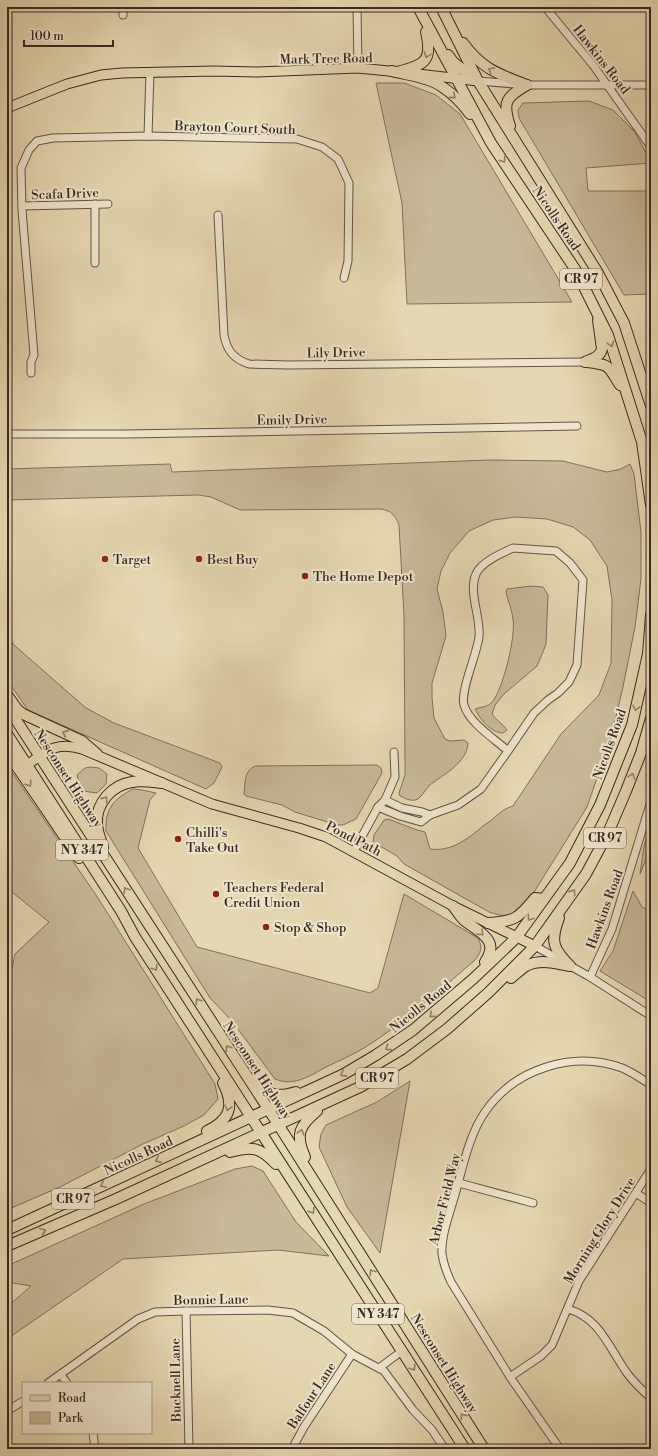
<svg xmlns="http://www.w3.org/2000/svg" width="658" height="1456" viewBox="0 0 658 1456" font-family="'Libre Bodoni',serif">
<rect width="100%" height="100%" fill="#e5d7b1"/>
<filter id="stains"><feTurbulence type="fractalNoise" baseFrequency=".005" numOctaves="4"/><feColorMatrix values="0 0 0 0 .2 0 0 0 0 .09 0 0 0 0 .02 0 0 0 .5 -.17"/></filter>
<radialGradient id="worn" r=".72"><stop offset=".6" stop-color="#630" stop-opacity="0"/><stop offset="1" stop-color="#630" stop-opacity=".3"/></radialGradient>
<g fill="#c8b999" stroke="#80715e">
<path d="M 376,83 L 404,83 L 436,95 L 460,114 L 572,302 L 407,304 L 402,203 Z"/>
<path d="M 589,101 L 613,110 L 635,132 L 651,163 L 586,168 L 588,191 L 651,191 L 651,294 L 624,295 L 519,118 L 518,110 L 523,103 Z"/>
<path d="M 490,460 L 563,461 L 607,472 L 621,469 L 630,464 L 634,474 L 641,532 L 641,579 L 635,627 L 623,687 L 611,738 L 587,807 L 526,905 C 512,916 506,918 489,912 L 404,864 L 397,856 L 373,842 L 374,835 L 384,820 L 388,819 L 417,830 L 425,832 L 430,849 C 451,852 468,839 483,826 C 487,823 491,821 495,817 C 502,811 504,809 513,806 L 561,734 L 599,695 L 611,663 L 612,600 L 607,566 L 590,540 L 573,527 L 547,519 L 516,517 L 493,520 L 469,531 L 450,553 L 441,571 L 437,589 L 443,612 L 446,636 L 432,683 L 432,698 L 434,718 L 445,739 L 450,741 L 464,740 L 468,743 C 467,763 444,774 430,785 C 426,789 422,796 418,799 C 412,802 406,799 400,796 L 399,793 L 405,775 L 405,762 L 404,615 L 399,525 C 395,515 392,511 381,509 L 240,510 L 211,497 L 198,495 L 7,500 L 7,469 L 170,464 L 172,472 Z"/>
<path d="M 531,586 L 543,587 L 548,595 L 546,644 L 541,657 L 537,666 L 504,694 L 495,705 L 492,714 C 496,721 503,723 507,730 L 503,733 C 491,733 480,719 475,709 C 481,707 488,707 492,702 C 503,690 516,636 513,619 C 512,610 508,601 506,592 L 507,589 Z"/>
<path d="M 7,635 L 14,645 L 86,708 L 114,723 L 220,763 L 222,767 L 214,783 L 206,789 L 28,710 L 7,680 Z"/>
<path d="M 7,765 L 98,898 L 215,1084 L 218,1099 L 204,1115 L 184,1126 L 143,1144 L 60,1187 L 7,1210 L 7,992 L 15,954 L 49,922 L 7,888 Z"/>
<path d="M 377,765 L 381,768 L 382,773 L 356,819 L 343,825 L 337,825 L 295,812 L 282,805 L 246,796 L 244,794 C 245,783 244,771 255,766 Z"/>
<path d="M 90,767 L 99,768 L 107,774 L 106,784 L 97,793 L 83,791 L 79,784 L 77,775 L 85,768 Z"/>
<path d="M 133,789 L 142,790 L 156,793 L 150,800 L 138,848 L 197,947 L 370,993 L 378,988 L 404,894 L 478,938 C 483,948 481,952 475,960 C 439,991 404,1023 364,1048 C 352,1055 339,1061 326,1067 C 310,1076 293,1087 275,1079 L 232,1021 L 210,998 L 106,831 C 105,808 114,799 133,789 Z"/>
<path d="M 651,822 L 651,853 L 647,857 L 640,874 L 644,846 Z"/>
<path d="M 633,891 L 642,907 L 651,911 L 651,1002 L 600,971 L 613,951 Z"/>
<path d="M 410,1081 L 380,1253 L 347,1207 L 319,1147 L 321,1134 L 326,1125 L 377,1102 Z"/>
<path d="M 252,1166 L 263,1171 L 296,1222 L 329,1256 L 278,1250 L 123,1259 L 7,1339 L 7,1307 L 31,1286 L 7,1282 L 7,1266 L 144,1204 L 235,1169 Z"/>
</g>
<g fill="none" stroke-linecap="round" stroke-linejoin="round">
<g stroke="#645446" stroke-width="9">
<g id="minor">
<path d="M 357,7 L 358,68"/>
<path d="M 545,7 L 593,65 L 651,147"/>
<path d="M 123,15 L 123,7"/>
<path d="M 478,81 L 527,85 L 651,85"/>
<path d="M 148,136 L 150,72"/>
<path d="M 95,204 L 95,263"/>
<path d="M 22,206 L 108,204"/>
<path d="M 218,215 L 224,335 C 227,351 234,359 249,364 L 289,365 L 585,362"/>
<path d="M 31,373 L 31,362 L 34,355 L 22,210 L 21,168 L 29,150 L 37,141 L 53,138 L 148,136 L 297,139 L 322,147 L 338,159 L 349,183 L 348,261 L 344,278"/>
<path d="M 7,434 L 127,434 L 577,426"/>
<path d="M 513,548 L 556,551 L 570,563 L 583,580 L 577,665 L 569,682 L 558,693 L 548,700 L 534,713 L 508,751 C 495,739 469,723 464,705 C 460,691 477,654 479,637 C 481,617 468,592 476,574 C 481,562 502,553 513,548 Z"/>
<path d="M 378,807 L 400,816 L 421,822 L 430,815 L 422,812 L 402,808 L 385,800"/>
<path d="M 430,815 L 458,805 L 481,789 L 508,751"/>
<path d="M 354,851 L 378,807 L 385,800 L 395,777 L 394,752"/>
<path d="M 535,946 L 590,977 L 651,1016"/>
<path d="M 590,977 L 612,929 L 651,801"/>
<path d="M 459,1183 L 533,1203"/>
<path d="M 636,1193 L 651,1203"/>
<path d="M 568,1309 C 600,1318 609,1348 627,1373 C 634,1383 642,1390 651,1398"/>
<path d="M 186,1311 L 189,1449"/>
<path d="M 379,1368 L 402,1351"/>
<path d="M 61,1375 L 67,1383"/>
<path d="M 510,1377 L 541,1356 L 552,1345 L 579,1281 L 651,1169"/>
<path d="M 48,1383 L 138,1319 L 155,1312 L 186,1311 L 268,1310 L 293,1313 L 324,1331 L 352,1354 L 384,1371 L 413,1410 L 432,1430 L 445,1449"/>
<path d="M 7,1411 L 23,1401"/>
<path d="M 93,1433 L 95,1449"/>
<path d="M 292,1449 L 304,1427 L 352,1354"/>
<path d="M 560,1449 L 510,1377 L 451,1282 C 447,1273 443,1264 442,1253 C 441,1234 451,1210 456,1191 C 463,1166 470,1133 485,1112 C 514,1069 573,1050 622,1068 C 632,1072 642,1079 651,1085"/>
</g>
</g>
<g stroke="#392923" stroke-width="11">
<g id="major">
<path d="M 418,74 L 478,81"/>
<path d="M 7,108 L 67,84 L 101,75 L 122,73 L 214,71 L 257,72 L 358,68 L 399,72"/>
<path d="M 27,765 C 47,751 56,741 82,749 L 212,804 L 299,828 L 326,837 L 453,906 L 535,946"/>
</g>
</g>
<g stroke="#392923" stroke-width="12">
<g id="highway">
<path d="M 418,7 L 491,143 L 575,269 L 608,335 L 642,442 L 651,505"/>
<path d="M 441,7 L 478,81 L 598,273 L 624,323 L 651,406"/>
<path d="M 463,43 C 482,69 498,74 527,85"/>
<path d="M 448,55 L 453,62 L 476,80"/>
<path d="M 392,71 C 406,75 429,77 441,86 C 452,93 462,103 470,114"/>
<path d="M 397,72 C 424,65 433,62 426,32"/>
<path d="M 510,126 C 502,102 506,97 527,85"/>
<path d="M 585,362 C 592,359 600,357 602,349 L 598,320"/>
<path d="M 587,362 C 611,365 607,365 620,385"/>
<path d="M 7,695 L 17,709 L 23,714 L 82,741 L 97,754"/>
<path d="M 7,706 L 269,1110 L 484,1449"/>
<path d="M 7,734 L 121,911 L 135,937 L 465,1449"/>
<path d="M 7,752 L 79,858"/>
<path d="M 103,847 C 101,840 97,832 97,823 C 96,803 112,785 132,782 C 142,780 152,782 162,783"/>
<path d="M 453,906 C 457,911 460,917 465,921 C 481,933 500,941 485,962"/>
<path d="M 559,918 C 550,941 553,949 570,966"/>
<path d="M 488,923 C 514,922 519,918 535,898 L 544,899"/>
<path d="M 511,978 C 516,974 521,969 526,966 C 540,959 556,963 570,966"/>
<path d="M 254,1080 C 269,1095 276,1098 296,1092"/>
<path d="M 207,1131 C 230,1120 235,1106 223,1083"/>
<path d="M 230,1152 C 252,1146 260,1147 276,1164"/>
<path d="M 305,1157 C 295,1135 299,1126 317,1111"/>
<path d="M 7,1230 L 344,1074 L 376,1055 L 413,1030 L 473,979 L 516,938 L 570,863 L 600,805 L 632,725 L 648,654 L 651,615"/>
<path d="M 7,1246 L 116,1199 L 360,1087 L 407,1059 L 447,1029 L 488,993 L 535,946 L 586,874 L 608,833 L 626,791 L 641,753 L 651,718"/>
</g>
</g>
<use href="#minor" stroke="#eee5cc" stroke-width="7"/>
<use href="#major" stroke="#e5d7b1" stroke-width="9"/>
<use href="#highway" stroke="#e5d7b1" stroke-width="10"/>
</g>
<defs><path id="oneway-chevron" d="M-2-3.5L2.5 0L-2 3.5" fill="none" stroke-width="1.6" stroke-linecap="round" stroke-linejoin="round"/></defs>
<g stroke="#8f806a">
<use href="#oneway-chevron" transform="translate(427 55) rotate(111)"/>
<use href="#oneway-chevron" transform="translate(491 70) rotate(-149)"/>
<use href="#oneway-chevron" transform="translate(453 96) rotate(40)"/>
<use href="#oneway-chevron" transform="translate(503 160) rotate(56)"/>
<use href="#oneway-chevron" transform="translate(611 344) rotate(73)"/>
<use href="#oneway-chevron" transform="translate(636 708) rotate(103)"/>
<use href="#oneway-chevron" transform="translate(65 733) rotate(-156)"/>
<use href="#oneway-chevron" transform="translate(632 776) rotate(-70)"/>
<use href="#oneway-chevron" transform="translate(29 784) rotate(56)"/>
<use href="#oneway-chevron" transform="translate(105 799) rotate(-55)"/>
<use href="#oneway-chevron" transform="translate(126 890) rotate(-123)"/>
<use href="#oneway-chevron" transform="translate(573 892) rotate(-55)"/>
<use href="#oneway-chevron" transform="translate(530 918) rotate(126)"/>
<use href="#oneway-chevron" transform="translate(481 933) rotate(44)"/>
<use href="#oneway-chevron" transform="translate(155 968) rotate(57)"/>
<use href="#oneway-chevron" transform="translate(198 1001) rotate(-123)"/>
<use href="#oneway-chevron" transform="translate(432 1015) rotate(140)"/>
<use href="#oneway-chevron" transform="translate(228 1048) rotate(-124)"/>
<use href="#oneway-chevron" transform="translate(388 1048) rotate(147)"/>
<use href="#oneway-chevron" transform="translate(343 1074) rotate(152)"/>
<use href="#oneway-chevron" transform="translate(228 1108) rotate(103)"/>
<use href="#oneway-chevron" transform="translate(301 1132) rotate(-75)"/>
<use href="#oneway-chevron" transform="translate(158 1160) rotate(156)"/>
<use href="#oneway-chevron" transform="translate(103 1185) rotate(155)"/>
<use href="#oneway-chevron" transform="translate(312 1211) rotate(57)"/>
<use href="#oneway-chevron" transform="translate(43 1231) rotate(-23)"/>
<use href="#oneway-chevron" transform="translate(372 1272) rotate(-123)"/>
<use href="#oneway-chevron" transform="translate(413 1368) rotate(57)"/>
<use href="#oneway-chevron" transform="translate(463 1416) rotate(-123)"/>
</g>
<g fill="#8f2418" stroke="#eee5cc" stroke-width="1.5">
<circle cx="105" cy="559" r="4"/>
<circle cx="199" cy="559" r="4"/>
<circle cx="305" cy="576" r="4"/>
<circle cx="178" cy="839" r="4"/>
<circle cx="216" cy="894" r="4"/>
<circle cx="266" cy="927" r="4"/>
</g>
<g text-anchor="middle" stroke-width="4" stroke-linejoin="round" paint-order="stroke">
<g fill="#eee5cc" stroke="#6f6156" stroke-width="1">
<rect x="560" y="269" width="42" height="20" rx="3"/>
<rect x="584" y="828" width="42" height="20" rx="3"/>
<rect x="56" y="840" width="52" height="20" rx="3"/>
<rect x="356" y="1068" width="42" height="20" rx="3"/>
<rect x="52" y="1189" width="42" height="20" rx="3"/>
<rect x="352" y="1304" width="52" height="20" rx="3"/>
</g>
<g font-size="12" font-weight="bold" fill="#392923">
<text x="581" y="283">CR 97</text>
<text x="605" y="842">CR 97</text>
<text x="82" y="854">NY 347</text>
<text x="377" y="1082">CR 97</text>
<text x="73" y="1203">CR 97</text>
<text x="378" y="1318">NY 347</text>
</g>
<g font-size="13" fill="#392923" stroke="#eee5cc">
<text transform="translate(326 58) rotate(-1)" y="5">Mark Tree Road</text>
<text transform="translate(602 59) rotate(52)" y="5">Hawkins Road</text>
<text transform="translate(235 127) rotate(2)" y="5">Brayton Court South</text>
<text transform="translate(65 193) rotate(-2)" y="5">Scafa Drive</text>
<text transform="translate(557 218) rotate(56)" y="5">Nicolls Road</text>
<text transform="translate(336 352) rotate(-1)" y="5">Lily Drive</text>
<text transform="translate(292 419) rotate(-1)" y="5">Emily Drive</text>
<text transform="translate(609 744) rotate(-70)" y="5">Nicolls Road</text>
<text transform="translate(69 778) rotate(57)" y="5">Nesconset Highway</text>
<text transform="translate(354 838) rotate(27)" y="5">Pond Path</text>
<text transform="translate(604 909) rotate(-70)" y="5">Hawkins Road</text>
<text transform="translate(420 1006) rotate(-39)" y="5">Nicolls Road</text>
<text transform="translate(258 1070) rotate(57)" y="5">Nesconset Highway</text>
<text transform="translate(138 1155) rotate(-25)" y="5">Nicolls Road</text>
<text transform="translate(444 1199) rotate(-76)" y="5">Arbor Field Way</text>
<text transform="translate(599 1230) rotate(-58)" y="5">Morning Glory Drive</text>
<text transform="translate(211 1299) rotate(-1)" y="5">Bonnie Lane</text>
<text transform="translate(445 1363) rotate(58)" y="5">Nesconset Highway</text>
<text transform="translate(175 1380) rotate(-91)" y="5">Bucknell Lane</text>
<text transform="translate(311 1395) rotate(-57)" y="5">Balfour Lane</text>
</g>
<g font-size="13" fill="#392923" stroke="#eee5cc" text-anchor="start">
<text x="113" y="564">Target</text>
<text x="207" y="564">Best Buy</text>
<text x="313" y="581">The Home Depot</text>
<text x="186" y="837">Chilli's<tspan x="186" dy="15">Take Out</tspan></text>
<text x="224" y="892">Teachers Federal<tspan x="224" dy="15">Credit Union</tspan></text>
<text x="274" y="932">Stop &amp; Shop</text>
</g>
</g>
<rect width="658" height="1456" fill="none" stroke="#e5d7b1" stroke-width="24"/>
<rect x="8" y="8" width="642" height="1440" fill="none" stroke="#392923" stroke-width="2"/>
<rect x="12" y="12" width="634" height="1432" fill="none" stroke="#392923"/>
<rect x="22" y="1382" width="130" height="52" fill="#eee5cc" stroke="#a69a88"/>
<rect x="30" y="1395" width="20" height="6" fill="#e5d7b1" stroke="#a69a88"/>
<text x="58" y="1402" font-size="12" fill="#392923">Road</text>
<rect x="30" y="1412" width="20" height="12" fill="#c8b999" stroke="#a69a88"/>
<text x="58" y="1422" font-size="12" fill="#392923">Park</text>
<path d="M24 40v6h89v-6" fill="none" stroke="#392923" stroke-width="2"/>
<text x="30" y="40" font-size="12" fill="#392923" stroke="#eee5cc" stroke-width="3" paint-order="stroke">100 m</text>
<rect width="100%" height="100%" filter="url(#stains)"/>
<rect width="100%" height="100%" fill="url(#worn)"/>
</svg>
